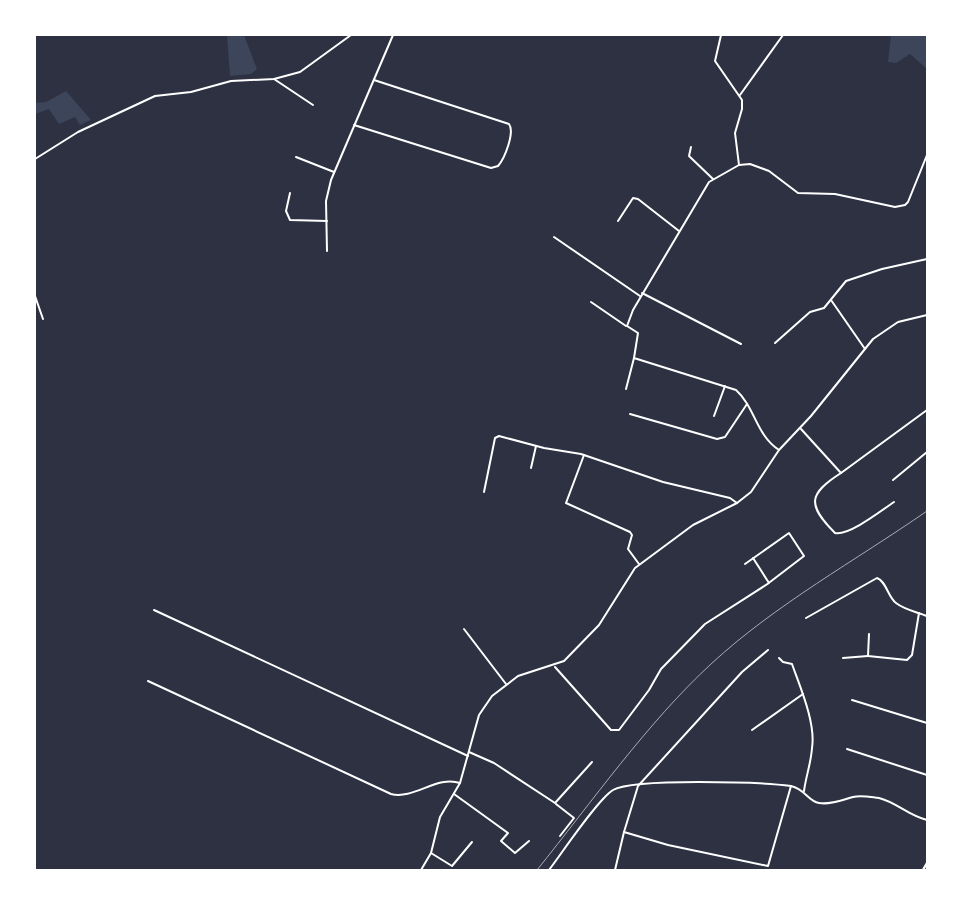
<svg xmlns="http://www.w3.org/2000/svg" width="962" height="905" viewBox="0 0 962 905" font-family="Roboto,sans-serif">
<rect width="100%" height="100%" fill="#2d3142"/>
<g fill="#3c4559">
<path d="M 227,35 L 244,35 L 257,69 L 251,74 L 230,76 Z"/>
<path d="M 891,35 L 927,35 L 927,69 L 910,54 L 896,63 L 888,62 Z"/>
<path d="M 66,91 L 91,120 L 80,125 L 75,117 L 59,124 L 49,109 L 35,114 L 35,103 L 46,102 Z"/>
</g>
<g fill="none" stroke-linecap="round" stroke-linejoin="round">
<g stroke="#fff" stroke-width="2">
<path d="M 721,35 L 715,61 L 742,100 L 742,109 L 735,133 L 739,165"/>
<path d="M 274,79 L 313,105"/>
<path d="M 740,95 L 783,35"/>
<path d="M 354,125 L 491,168 L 498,166 C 505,158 515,132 509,124 L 374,80"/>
<path d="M 691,147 L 689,156 L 713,179"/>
<path d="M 296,157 L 334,172"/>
<path d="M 35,159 L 78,132 L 155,96 L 191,92 L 231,81 L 274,79 L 300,72 L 351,35"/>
<path d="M 290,193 L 286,211 L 290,220 L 327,221"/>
<path d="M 618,221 L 633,198 L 638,199 L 679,231"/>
<path d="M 554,237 L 640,296"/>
<path d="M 327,251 L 326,201 L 331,180 L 393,35"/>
<path d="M 642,293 L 741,344"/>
<path d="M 35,296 L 43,319"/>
<path d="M 831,300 L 865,349"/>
<path d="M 591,302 L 626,326"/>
<path d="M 775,343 L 810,312 L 824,308 L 846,281 L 882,269 L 927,259"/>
<path d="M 626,389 L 634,358"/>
<path d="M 630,414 L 717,439 L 725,437 L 747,404"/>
<path d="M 714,416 L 725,386"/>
<path d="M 801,429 L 841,473 L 927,410"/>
<path d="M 779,450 C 756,435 755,407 736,390 L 634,358 L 638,333 L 627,326 L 633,310 L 709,182 L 739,165 L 750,164 L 769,171 L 798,193 L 835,194 L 895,207 L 905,205 L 908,202 L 927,155"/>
<path d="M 584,455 L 566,503 L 630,532 L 632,535 L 628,549 L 639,564"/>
<path d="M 531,468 L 536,446"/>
<path d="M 841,473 C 808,494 807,505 835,533 C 849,536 882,510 894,502"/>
<path d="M 893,480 L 927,452"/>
<path d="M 484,492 L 495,438 L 499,436 L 544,448 L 581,454 L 663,482 L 730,498 L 737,503"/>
<path d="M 745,564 L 789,533 L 804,556 L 770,582"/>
<path d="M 154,610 L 468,756"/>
<path d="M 806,618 L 877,578 C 886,581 888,597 896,603 C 905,610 917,612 927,616"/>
<path d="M 464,629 L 506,684"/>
<path d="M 869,634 L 868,656 L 907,660 L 912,655 L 919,613"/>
<path d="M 768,650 L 742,672 L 638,786 L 624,832 L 668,845 L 768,866 L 791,786"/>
<path d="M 779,658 L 783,662 L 792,664 C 800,687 816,723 812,748 C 811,763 806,776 804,791"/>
<path d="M 843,658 L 868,656"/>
<path d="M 555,667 L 611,730 L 619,730 L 649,690 L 661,669 L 705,624 L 769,583 L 753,558"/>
<path d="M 148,681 L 391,794 C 414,800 437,775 460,783"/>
<path d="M 852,700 L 927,723"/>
<path d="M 752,730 L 803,694"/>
<path d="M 847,749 L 927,775"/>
<path d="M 469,752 L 494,763 L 555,803 L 592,762"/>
<path d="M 454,794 L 508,833 L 501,841 L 515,853 L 529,841"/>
<path d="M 556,804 L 574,818 L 560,836"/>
<path d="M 431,853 L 452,866 L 472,842"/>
<path d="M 421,870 L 431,853 L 440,817 L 460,783 L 479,715 L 492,696 L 518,676 L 564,661 L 599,625 L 635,568 L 693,525 L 737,503 L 751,492 L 779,450 L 811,416 L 873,339 L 898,322 L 927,315"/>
<path d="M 549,870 C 562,853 598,799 613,790 C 634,778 762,782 791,786 C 805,789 808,801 819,803 C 830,805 842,800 853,797 C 861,795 870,797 879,798 C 896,802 909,816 927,820"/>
<path d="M 615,870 L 624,832"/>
</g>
<path stroke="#fff" stroke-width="2.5" d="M 923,870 L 927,863"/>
<path stroke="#abadb3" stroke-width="1" d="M 537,870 C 591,803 648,722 711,664 C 776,604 855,561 927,511"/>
</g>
<rect width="962" height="905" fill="none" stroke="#ffffff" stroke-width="72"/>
</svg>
